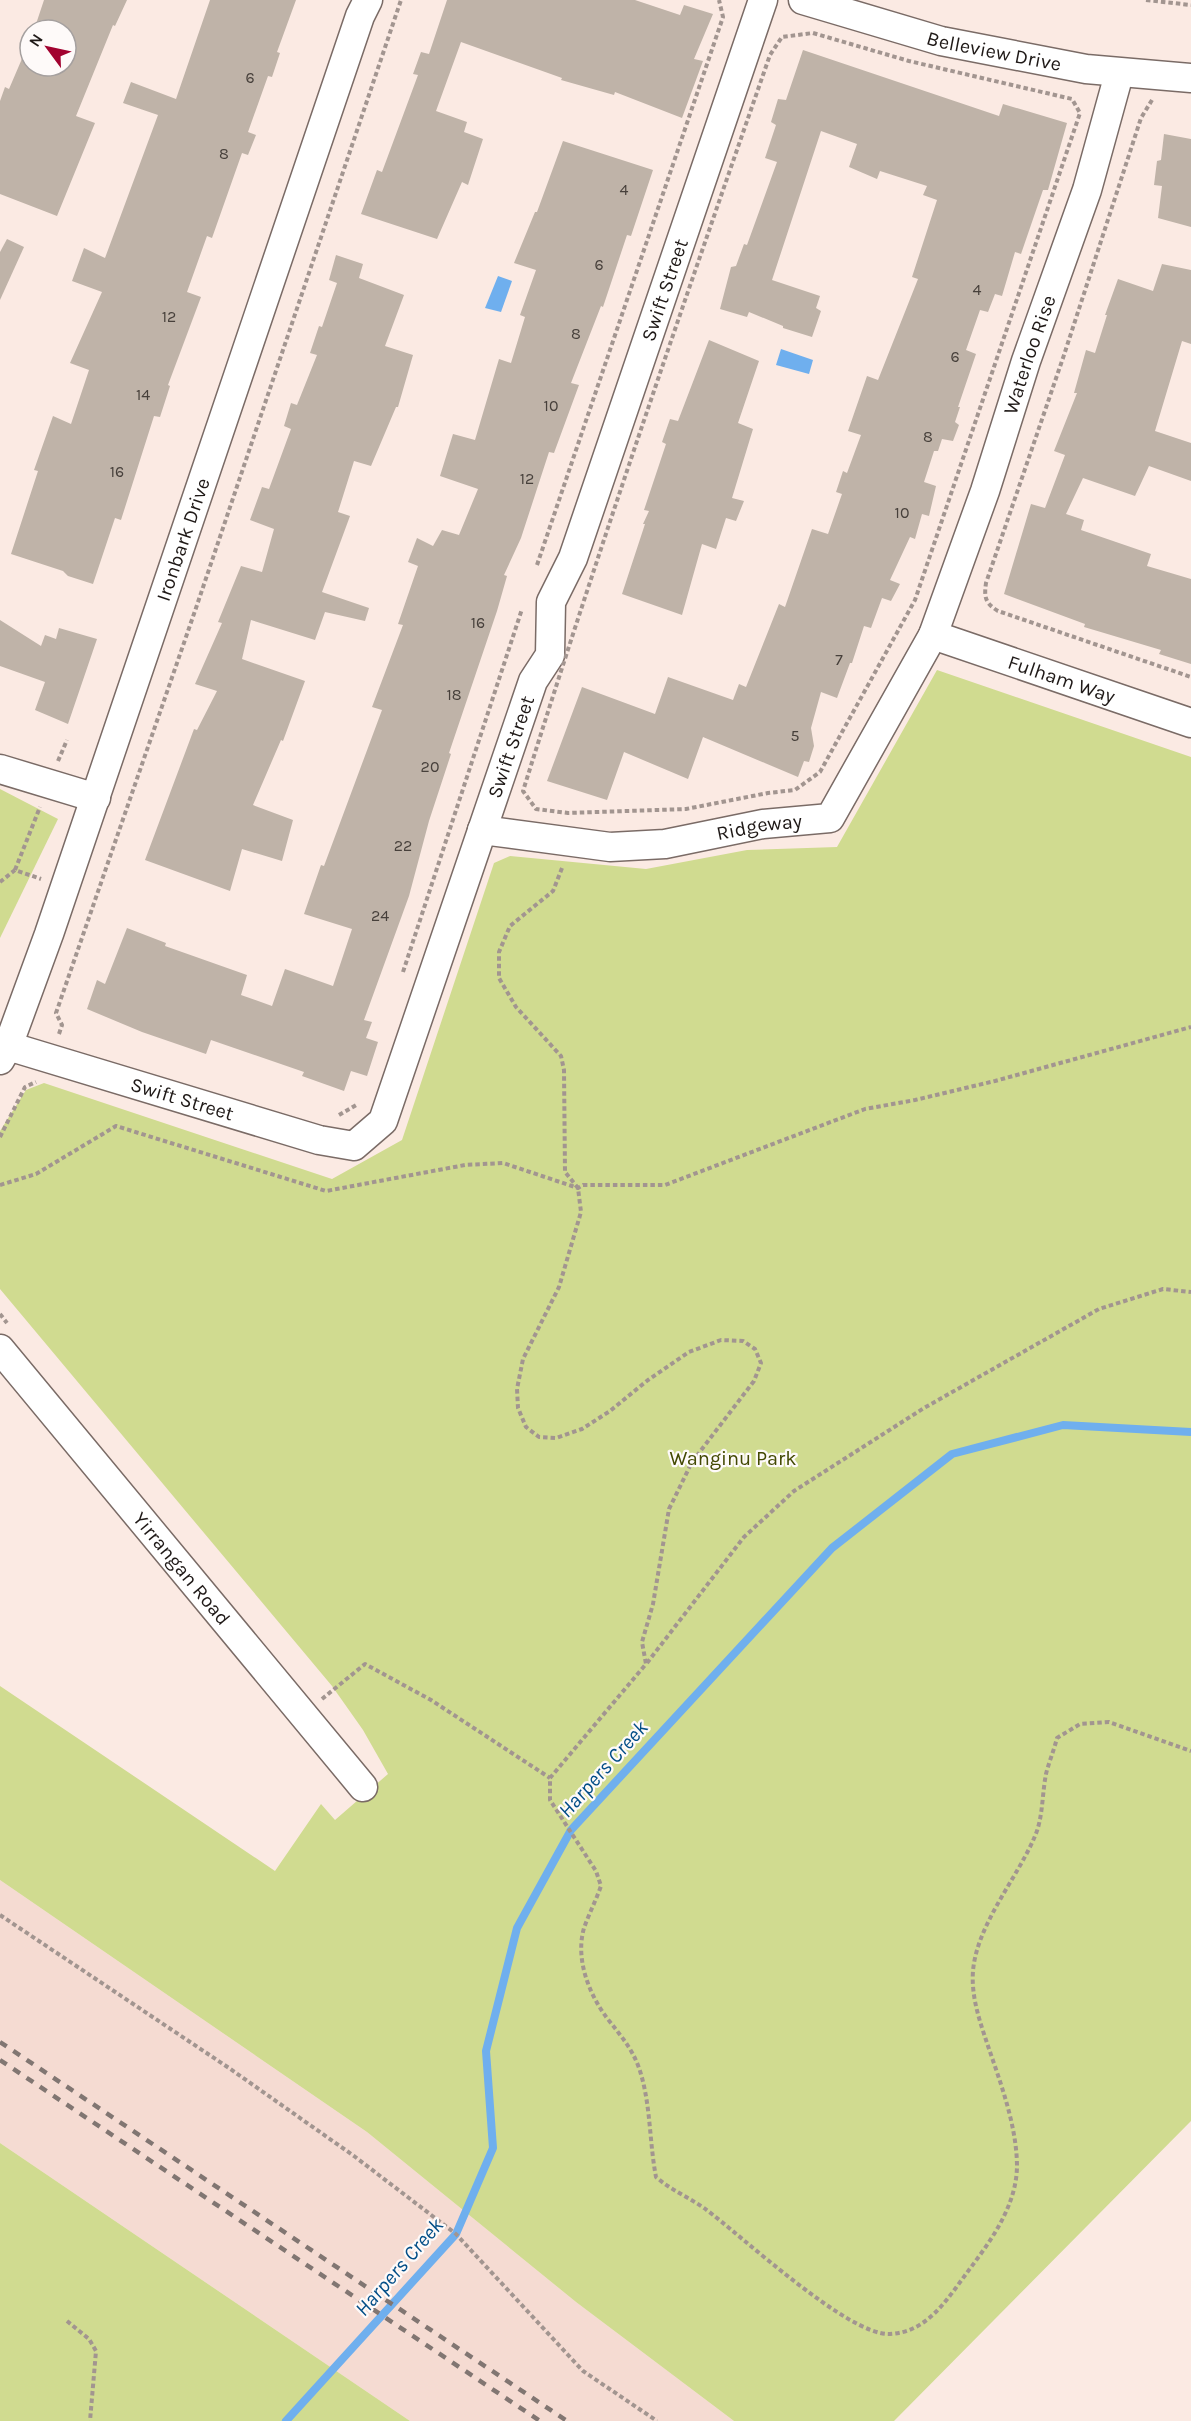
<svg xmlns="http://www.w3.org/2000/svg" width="1191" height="2421" viewBox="0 0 1191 2421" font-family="Karla,sans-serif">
<rect width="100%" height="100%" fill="#fbeae3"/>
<path fill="#f5dbd2" d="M 0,1880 L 367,2132 L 576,2302 L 734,2421 L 410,2421 L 0,2143 Z"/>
<g fill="#d0db90">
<path d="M 937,670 L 1191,757 L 1191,2121 L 894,2421 L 734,2421 L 576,2302 L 367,2132 L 0,1880 L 0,1686 L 275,1871 L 321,1804 L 335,1820 L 388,1774 L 363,1730 L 332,1686 L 0,1289 L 0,1131 L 26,1090 L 44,1083 L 332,1179 L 402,1140 L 494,863 L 510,856 L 646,869 L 747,850 L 837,847 Z"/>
<path d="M 0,789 L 58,819 L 0,938 Z"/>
<path d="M 0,2142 L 0,2143 L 410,2421 L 0,2421 Z"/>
</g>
<g fill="#6fafee">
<path d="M 498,276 L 512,281 L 501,312 L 485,308 Z"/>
<path d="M 781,349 L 813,360 L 809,374 L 776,365 Z"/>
</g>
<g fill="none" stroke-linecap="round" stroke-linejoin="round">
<path stroke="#6fafee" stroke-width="8" d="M 286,2421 L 456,2234 L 493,2148 L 486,2051 L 517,1928 L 571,1830 L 832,1548 L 952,1454 L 1063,1425 L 1191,1432"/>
</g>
<g fill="#bfb3a8">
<path d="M 44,0 L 127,0 L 115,26 L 113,25 L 76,116 L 95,123 L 57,216 L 0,194 L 0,101 L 5,87 L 9,89 L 30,40 L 30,66 L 66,66 L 66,30 L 34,30 Z"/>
<path d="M 210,0 L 296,0 L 277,52 L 280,53 L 272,77 L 268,76 L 248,132 L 256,135 L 248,155 L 242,153 L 212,238 L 207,236 L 187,292 L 201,297 L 168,385 L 170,386 L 160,417 L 154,416 L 121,520 L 115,518 L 93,584 L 68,576 L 63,571 L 11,554 L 38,471 L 34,470 L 53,416 L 71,424 L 89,370 L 70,363 L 102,292 L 72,281 L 84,248 L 105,258 L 158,115 L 123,103 L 131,82 L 176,99 Z"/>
<path d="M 447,0 L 635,0 L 680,15 L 684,5 L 713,14 L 694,59 L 703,61 L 682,118 L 615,92 L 614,95 L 561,80 L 562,78 L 461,42 L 436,111 L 467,122 L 464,132 L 483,139 L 468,185 L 462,182 L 437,239 L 361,214 L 377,170 L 382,172 L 418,75 L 413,74 L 421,52 L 429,54 Z"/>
<path d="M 803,50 L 999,116 L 1003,104 L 1067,123 L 1048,190 L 1043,190 L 1021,254 L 1015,252 L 1002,296 L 995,294 L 988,312 L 980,310 L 966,350 L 976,354 L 958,407 L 960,407 L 955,422 L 959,425 L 953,441 L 942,439 L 938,451 L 934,451 L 924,482 L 936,486 L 929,516 L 922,514 L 915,539 L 910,537 L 890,580 L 900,584 L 891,601 L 882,598 L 871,628 L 864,626 L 852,663 L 850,663 L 837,698 L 821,692 L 811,728 L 814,746 L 809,762 L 804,761 L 798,777 L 703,737 L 688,779 L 624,752 L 607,800 L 547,781 L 582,687 L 655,714 L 668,677 L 733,700 L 739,684 L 746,687 L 779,604 L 785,607 L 812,529 L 828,534 L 842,494 L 836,492 L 843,471 L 847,473 L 861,435 L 848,431 L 867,376 L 878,380 L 918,279 L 912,277 L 937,200 L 923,195 L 927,186 L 880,171 L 877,179 L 849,167 L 857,144 L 821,131 L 772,280 L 820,296 L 816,308 L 821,311 L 812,337 L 783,328 L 783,326 L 749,312 L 747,317 L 720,309 L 731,267 L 736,266 L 744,244 L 747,245 L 777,162 L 765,158 L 776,125 L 771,122 L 778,99 L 786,100 Z"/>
<path d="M 1164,134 L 1191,139 L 1191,227 L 1158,218 L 1162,186 L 1154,185 L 1157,161 L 1161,160 Z"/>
<path d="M 563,141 L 653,170 L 631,236 L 627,235 L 603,307 L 601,306 L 571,383 L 579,385 L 554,453 L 549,452 L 521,538 L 504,575 L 507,576 L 497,611 L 449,753 L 451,754 L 429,821 L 409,896 L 364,1020 L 372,1022 L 366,1038 L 378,1042 L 367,1076 L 351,1071 L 344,1091 L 302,1076 L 304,1072 L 211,1040 L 206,1054 L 142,1032 L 87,1009 L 97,980 L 105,984 L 127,928 L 166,943 L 165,946 L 247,975 L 241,995 L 272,1006 L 285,969 L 333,986 L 352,929 L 304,914 L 321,865 L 324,866 L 382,710 L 372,707 L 403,625 L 398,624 L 418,566 L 408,562 L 417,538 L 433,546 L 442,530 L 459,535 L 478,489 L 440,476 L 453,434 L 475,440 L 499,359 L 511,363 L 525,317 L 520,315 L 536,270 L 514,263 L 535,212 L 537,212 Z"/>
<path d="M 7,239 L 24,247 L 0,300 L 0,252 Z"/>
<path d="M 336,255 L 363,264 L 359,278 L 404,295 L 385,346 L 413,355 L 398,407 L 396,407 L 371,466 L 354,461 L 338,512 L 350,516 L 322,592 L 369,608 L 365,621 L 325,612 L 315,640 L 251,620 L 242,659 L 305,681 L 283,741 L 281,740 L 253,805 L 293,820 L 282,861 L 242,849 L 230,891 L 145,860 L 194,729 L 197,730 L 217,691 L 195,684 L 222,623 L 218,622 L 241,566 L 262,572 L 274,529 L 250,520 L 262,487 L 269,489 L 291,429 L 284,426 L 291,403 L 297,405 L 317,355 L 310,353 L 319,326 L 322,327 L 337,283 L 329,280 Z"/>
<path d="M 1162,264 L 1191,270 L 1191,344 L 1182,341 L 1155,431 L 1191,443 L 1191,481 L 1149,466 L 1135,496 L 1083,478 L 1066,514 L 1084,520 L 1081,530 L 1151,554 L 1147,566 L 1191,579 L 1191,664 L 1159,654 L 1161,650 L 1084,627 L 1085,624 L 1004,594 L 1031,504 L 1045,508 L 1065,455 L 1054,451 L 1077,393 L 1074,393 L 1086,350 L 1095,353 L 1107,315 L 1105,315 L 1118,279 L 1153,291 Z"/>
<path d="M 709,340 L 759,361 L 738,423 L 753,429 L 732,498 L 744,501 L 736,521 L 726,518 L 716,549 L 702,544 L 682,615 L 622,594 L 645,524 L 643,524 L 649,511 L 644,510 L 666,444 L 662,442 L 670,419 L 678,421 Z"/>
<path d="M 0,620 L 41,646 L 45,635 L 56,639 L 59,628 L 97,639 L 68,724 L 35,710 L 45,682 L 0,666 Z"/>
</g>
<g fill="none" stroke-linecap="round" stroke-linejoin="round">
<g stroke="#7a6b66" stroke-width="31">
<g id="minor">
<path id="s1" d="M 803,0 L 941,41 L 1086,69 L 1191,78"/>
<path id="s2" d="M 933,635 L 1191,723"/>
<path d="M 0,769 L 96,798"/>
<path id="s3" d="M 482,830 L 610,847 L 665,844 L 763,824 L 830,818 L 933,635 L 985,491 L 1026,361 L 1087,190 L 1119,74"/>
<path id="s4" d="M 8,1046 L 319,1140 L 354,1146 L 383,1121 L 533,681 L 550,655 L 551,602 L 573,558 L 763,0"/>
<path id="s5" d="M 0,1060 L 8,1046 L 49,934 L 360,16 L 368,0"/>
<path id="s6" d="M 0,1349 L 363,1787"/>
</g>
</g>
<g stroke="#a29590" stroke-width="4" stroke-dasharray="4.5 3" stroke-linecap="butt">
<path d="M 1146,0 L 1191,5"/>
<path d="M 813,33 L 909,61 L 1072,99 L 1080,113 L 915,600 L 820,772 L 795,790 L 768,793 L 686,809 L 568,813 L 536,809 L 523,791 C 600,544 685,299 770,55 L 782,37 Z"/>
<path d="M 1152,100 L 1141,118 L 1064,355 L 986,583 C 984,597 985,603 998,611 L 1191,677"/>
<path d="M 537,565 L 723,17 L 719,0"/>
<path d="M 58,761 L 67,740"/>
<path d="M 562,868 L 553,891 L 510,926 L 499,952 L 499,978 L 516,1007 L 561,1056 L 564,1070 L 565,1172 L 578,1188 L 581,1212 L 559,1287 L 523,1359 L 517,1389 L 518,1408 L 526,1427 L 539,1437 L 556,1438 L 582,1429 L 610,1411 L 648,1380 L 689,1352 L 721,1340 L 743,1341 L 755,1349 L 761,1363 L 754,1381 L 692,1462 L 669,1509 L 653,1604 L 642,1642 L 646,1664 L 550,1778 L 550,1800 L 596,1871 L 601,1886 C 596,1900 589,1914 584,1928 C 575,1959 589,1994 607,2018 C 620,2035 632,2048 639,2068 C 651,2103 649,2141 656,2177 C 671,2190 688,2197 704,2208 C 741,2235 848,2336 890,2334 C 927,2332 946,2301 966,2274 C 989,2243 1016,2208 1017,2167 C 1017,2127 1001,2084 988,2046 C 980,2022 971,1997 973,1971 C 977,1924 1017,1879 1035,1836 C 1043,1818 1042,1794 1046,1774 C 1049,1762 1054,1750 1057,1738 L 1080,1724 L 1109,1722 L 1191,1751"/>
<path d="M 15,870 L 40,807"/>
<path d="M 0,882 L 15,870 L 41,879"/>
<path d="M 403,972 L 522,609"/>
<path d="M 59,1034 L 62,1025 L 56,1013 L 196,608 L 401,0"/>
<path d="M 339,1115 L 358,1104"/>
<path d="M 0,1137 L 25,1087 L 36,1082"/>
<path d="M 0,1185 L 36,1174 L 116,1126 L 326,1191 L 465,1165 L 503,1163 L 578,1188 L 583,1185 L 665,1185 L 865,1109 L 915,1100 L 995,1081 L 1191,1027"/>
<path d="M 0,1314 L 7,1323"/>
<path d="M 647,1663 L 744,1537 L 794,1491 L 924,1408 L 1099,1309 L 1163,1289 L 1191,1292"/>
<path d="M 322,1699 L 365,1664 L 431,1700 L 550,1778"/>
<path d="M 0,1915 L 229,2068 L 354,2156 L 456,2234 L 583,2371 L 657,2421"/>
<path d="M 67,2321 L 89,2339 L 96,2351 L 90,2421"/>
</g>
<use href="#minor" stroke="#fff" stroke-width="28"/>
<g stroke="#817672" stroke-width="4.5" stroke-dasharray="8 8" stroke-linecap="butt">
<path d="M 0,2042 L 567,2421"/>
<path d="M 0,2060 L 540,2421"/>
</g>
</g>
<g text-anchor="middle" stroke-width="4.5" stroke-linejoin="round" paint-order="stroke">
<g font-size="16" fill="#47403b">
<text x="250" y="83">6</text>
<text x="224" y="159">8</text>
<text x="624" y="195">4</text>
<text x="599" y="270">6</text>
<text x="977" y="295">4</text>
<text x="169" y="322">12</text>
<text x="576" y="339">8</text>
<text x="955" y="362">6</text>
<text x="143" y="400">14</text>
<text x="551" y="411">10</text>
<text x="928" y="442">8</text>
<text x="117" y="477">16</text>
<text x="527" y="484">12</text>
<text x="902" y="518">10</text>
<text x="478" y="628">16</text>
<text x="839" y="665">7</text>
<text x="454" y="700">18</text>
<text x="795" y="741">5</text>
<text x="430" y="772">20</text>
<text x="403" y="851">22</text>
<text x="380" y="921">24</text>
</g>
<g font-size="20" fill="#1f1917" stroke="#fefaf9">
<text dy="7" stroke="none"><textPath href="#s1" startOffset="198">Belleview Drive</textPath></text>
<text dy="7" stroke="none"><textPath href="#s4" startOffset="1280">Swift Street</textPath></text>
<text dy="7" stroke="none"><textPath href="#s3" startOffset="858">Waterloo Rise</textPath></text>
<text dy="7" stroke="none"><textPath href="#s5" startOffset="552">Ironbark Drive</textPath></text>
<text dy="7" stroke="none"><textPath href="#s2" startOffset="136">Fulham Way</textPath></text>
<text dy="7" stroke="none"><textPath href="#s4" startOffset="794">Swift Street</textPath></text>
<text dy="7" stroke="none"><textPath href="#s3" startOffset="280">Ridgeway</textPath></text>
<text dy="7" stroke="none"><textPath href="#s4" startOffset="182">Swift Street</textPath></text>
<text dy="7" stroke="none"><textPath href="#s6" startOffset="285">Yirrangan Road</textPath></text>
</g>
<g font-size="20" fill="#434903" stroke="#fefaf9">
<text x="733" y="1465">Wanginu Park</text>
</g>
<g font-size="21" font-style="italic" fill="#034e87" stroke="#fefaf9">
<text transform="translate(603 1769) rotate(-48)" y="7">Harpers Creek</text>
<text transform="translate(399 2267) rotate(-49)" y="7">Harpers Creek</text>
</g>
</g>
<g transform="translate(48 48) rotate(303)"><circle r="28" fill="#fefaf9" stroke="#a5a09f" stroke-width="1.5"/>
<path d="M0-4.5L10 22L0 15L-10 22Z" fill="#a20230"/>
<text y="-9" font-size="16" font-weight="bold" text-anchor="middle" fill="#1f1917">N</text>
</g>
</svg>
